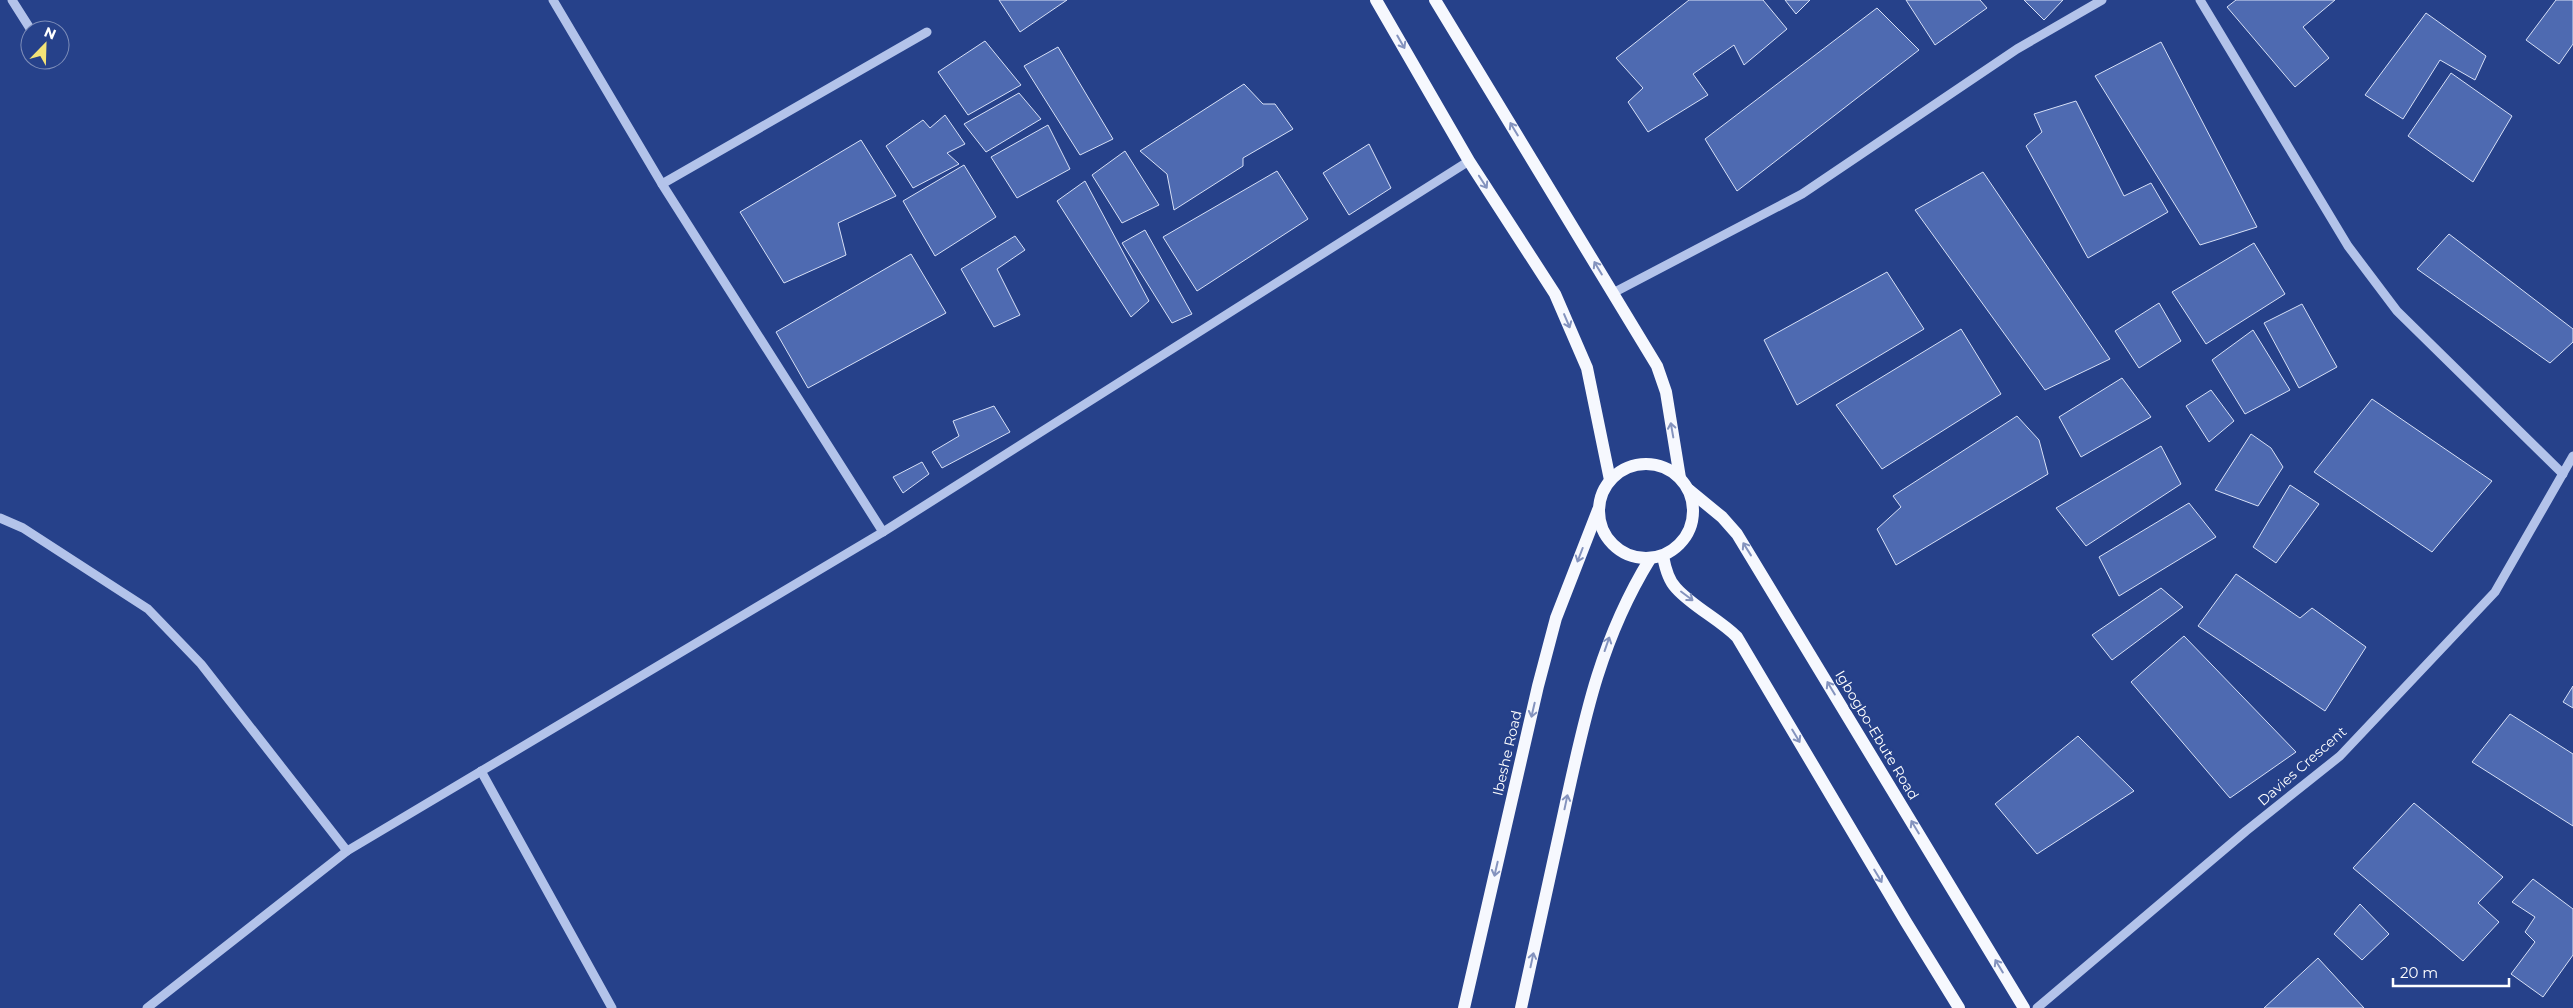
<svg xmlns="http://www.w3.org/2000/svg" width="2573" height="1008" viewBox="0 0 2573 1008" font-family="Montserrat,sans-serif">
<rect width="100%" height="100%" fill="#26418a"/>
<g fill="#4e6ab1" stroke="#d7e0f7">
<path d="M 999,0 L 1067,0 L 1020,32 Z"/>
<path d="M 1689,0 L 1763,0 L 1787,29 L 1744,65 L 1734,45 L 1693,74 L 1708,95 L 1648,132 L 1628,102 L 1643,88 L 1616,58 Z"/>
<path d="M 1785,0 L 1810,0 L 1796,14 Z"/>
<path d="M 1906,0 L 1980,0 L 1987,8 L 1935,45 Z"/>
<path d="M 2024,0 L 2063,0 L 2044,20 Z"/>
<path d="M 2236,0 L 2335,0 L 2303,27 L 2329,58 L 2295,87 L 2227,7 Z"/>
<path d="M 2556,0 L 2573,0 L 2573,44 L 2559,64 L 2526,40 Z"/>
<path d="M 1877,8 L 1919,50 L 1737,191 L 1705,139 Z"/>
<path d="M 2426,13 L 2486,56 L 2475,80 L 2440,60 L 2403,119 L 2365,95 Z"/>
<path d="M 985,41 L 1021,85 L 968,115 L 938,72 Z"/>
<path d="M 2161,42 L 2257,227 L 2200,245 L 2095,76 Z"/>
<path d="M 1058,47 L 1113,139 L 1080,155 L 1024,66 Z"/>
<path d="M 2451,73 L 2512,116 L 2473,182 L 2408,136 Z"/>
<path d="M 1244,84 L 1263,104 L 1275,104 L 1293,129 L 1243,158 L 1243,166 L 1174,210 L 1167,174 L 1140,151 Z"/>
<path d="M 1019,93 L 1041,119 L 986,152 L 964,124 Z"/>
<path d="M 2076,101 L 2124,196 L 2151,183 L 2168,212 L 2088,258 L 2026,146 L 2042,132 L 2034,114 Z"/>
<path d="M 945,115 L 965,144 L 947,153 L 959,164 L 913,188 L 886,146 L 923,120 L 930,128 Z"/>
<path d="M 1048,125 L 1070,169 L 1017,198 L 991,157 Z"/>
<path d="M 861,140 L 896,196 L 838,223 L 846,255 L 784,283 L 740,212 Z"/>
<path d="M 1369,144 L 1391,188 L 1349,215 L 1323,173 Z"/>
<path d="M 1125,151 L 1159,205 L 1122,223 L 1092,175 Z"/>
<path d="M 964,165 L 996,217 L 935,256 L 903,201 Z"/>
<path d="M 1277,171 L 1308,219 L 1197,291 L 1163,237 Z"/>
<path d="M 1983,172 L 2110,359 L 2045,390 L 1915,210 Z"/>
<path d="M 1085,181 L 1149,301 L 1131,317 L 1057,201 Z"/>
<path d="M 1145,230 L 1192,314 L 1172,323 L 1122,243 Z"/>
<path d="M 2449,234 L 2573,329 L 2573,342 L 2550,363 L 2417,269 Z"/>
<path d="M 1015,236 L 1025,250 L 997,269 L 1020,315 L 994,327 L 961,269 Z"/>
<path d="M 2254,243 L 2285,294 L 2206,344 L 2172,292 Z"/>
<path d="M 911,254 L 946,313 L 808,388 L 776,332 Z"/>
<path d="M 1887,272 L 1924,329 L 1797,405 L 1764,340 Z"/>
<path d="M 2159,303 L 2181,341 L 2139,368 L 2115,331 Z"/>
<path d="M 2302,304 L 2337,367 L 2299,388 L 2264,323 Z"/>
<path d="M 1961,329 L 2001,394 L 1882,469 L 1836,405 Z"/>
<path d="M 2253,330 L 2290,390 L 2245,414 L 2212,360 Z"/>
<path d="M 2122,378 L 2151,417 L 2081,457 L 2059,417 Z"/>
<path d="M 2211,390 L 2234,421 L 2209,442 L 2186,406 Z"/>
<path d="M 2372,399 L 2492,481 L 2432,552 L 2314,472 Z"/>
<path d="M 994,406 L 1010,432 L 942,468 L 932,452 L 959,436 L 953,421 Z"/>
<path d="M 2017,416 L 2039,440 L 2048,474 L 1896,565 L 1877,529 L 1901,507 L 1893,496 Z"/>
<path d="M 2251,434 L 2271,448 L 2283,467 L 2258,506 L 2215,490 Z"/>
<path d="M 2161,446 L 2181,484 L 2086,546 L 2056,508 Z"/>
<path d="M 922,462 L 929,474 L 903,493 L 893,477 Z"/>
<path d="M 2290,485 L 2319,504 L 2276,563 L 2253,547 Z"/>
<path d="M 2189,503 L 2216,537 L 2119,596 L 2099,557 Z"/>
<path d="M 2236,574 L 2300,618 L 2312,608 L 2366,647 L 2325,711 L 2198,626 Z"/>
<path d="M 2161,588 L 2183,607 L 2112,660 L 2092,635 Z"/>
<path d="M 2184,636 L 2296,752 L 2230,798 L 2131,682 Z"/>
<path d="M 2573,686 L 2573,708 L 2563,702 Z"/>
<path d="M 2510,714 L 2573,754 L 2573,826 L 2472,762 Z"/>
<path d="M 2078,736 L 2134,791 L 2037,854 L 1995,804 Z"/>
<path d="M 2414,803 L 2503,877 L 2478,903 L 2499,922 L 2463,961 L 2353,868 Z"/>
<path d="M 2533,879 L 2573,909 L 2573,955 L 2543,997 L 2511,974 L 2535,942 L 2525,932 L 2535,917 L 2512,902 Z"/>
<path d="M 2360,904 L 2389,934 L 2362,960 L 2334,934 Z"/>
<path d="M 2318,958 L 2364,1008 L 2264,1008 Z"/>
</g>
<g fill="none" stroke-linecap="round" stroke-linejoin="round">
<g stroke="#b3c3ea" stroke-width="9">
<path d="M 12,0 L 31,30"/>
<path d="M 553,0 L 662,184 L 883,532"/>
<path d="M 2200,0 L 2348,246 L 2397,311 L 2563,474"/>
<path d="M 662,184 L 927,32"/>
<path d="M 1613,293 L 1802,194 L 2017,49 L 2102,0"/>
<path d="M 0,518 L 23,528 L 148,609 L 201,664 L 347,851"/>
<path d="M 481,771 L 612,1008"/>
<path d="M 147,1008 L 347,851 L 883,532 L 1469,161"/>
<path d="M 2037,1008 L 2246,831 L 2340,756 L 2495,592 L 2573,456"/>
</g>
<g stroke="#f6f8fe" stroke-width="12">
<path d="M 1376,0 L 1469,161 L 1555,294 L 1587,368 L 1610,480"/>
<path d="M 1435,0 L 1657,366 L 1666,392 L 1680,478"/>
<circle cx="1646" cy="511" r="47"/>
<path d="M 1689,490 L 1722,517 L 1737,534 L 2024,1008"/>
<path d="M 1663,556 C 1665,567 1668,580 1676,588 C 1693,607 1719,619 1737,637 L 1906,922 L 1959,1008"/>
<path d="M 1464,1008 L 1538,686 L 1556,618 L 1598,510"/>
<path d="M 1521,1008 C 1535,943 1550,877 1564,812 C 1584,720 1600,640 1650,559"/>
</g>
</g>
<defs><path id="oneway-shaft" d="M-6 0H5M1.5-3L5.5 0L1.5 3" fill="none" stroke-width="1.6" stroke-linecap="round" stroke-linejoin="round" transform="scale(1.25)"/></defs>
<g stroke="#8493be">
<use href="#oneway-shaft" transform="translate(1401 42) rotate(60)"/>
<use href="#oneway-shaft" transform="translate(1514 129) rotate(-121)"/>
<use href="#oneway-shaft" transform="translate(1483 182) rotate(57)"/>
<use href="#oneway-shaft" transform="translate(1598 268) rotate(-121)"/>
<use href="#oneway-shaft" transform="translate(1567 321) rotate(67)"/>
<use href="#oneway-shaft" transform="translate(1672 430) rotate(-100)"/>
<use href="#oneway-shaft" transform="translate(1747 549) rotate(-122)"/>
<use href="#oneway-shaft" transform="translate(1580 555) rotate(111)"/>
<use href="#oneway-shaft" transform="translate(1687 596) rotate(37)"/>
<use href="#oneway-shaft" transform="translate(1607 644) rotate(-71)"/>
<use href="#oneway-shaft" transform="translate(1831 688) rotate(-121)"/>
<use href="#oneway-shaft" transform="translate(1533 710) rotate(103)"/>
<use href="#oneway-shaft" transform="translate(1796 736) rotate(59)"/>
<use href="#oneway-shaft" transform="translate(1566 802) rotate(-78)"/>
<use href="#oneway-shaft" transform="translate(1915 827) rotate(-121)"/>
<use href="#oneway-shaft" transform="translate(1496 869) rotate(103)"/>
<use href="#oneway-shaft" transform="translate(1878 876) rotate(59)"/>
<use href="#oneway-shaft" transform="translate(1532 960) rotate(-78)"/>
<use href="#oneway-shaft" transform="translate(1999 966) rotate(-121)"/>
</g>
<g text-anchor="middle" stroke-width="4.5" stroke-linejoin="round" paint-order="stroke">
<g font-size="14" fill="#fff" stroke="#26418a">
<text transform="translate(1877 735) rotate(59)" y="5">Igbogbo-Ebute Road</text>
<text transform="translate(1507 753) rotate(-77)" y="5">Ibeshe Road</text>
<text transform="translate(2302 766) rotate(-41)" y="5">Davies Crescent</text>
</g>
</g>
<g transform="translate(45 45) rotate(23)"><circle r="24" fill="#26418a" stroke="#7d8db9"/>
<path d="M0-4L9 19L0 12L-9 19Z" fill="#f3e377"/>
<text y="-8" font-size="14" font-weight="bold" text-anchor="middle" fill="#ffffff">N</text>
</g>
<path d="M2393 978v8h116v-8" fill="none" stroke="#ffffff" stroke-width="2.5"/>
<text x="2400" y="978" font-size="15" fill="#ffffff" stroke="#26418a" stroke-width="4" paint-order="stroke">20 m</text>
</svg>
